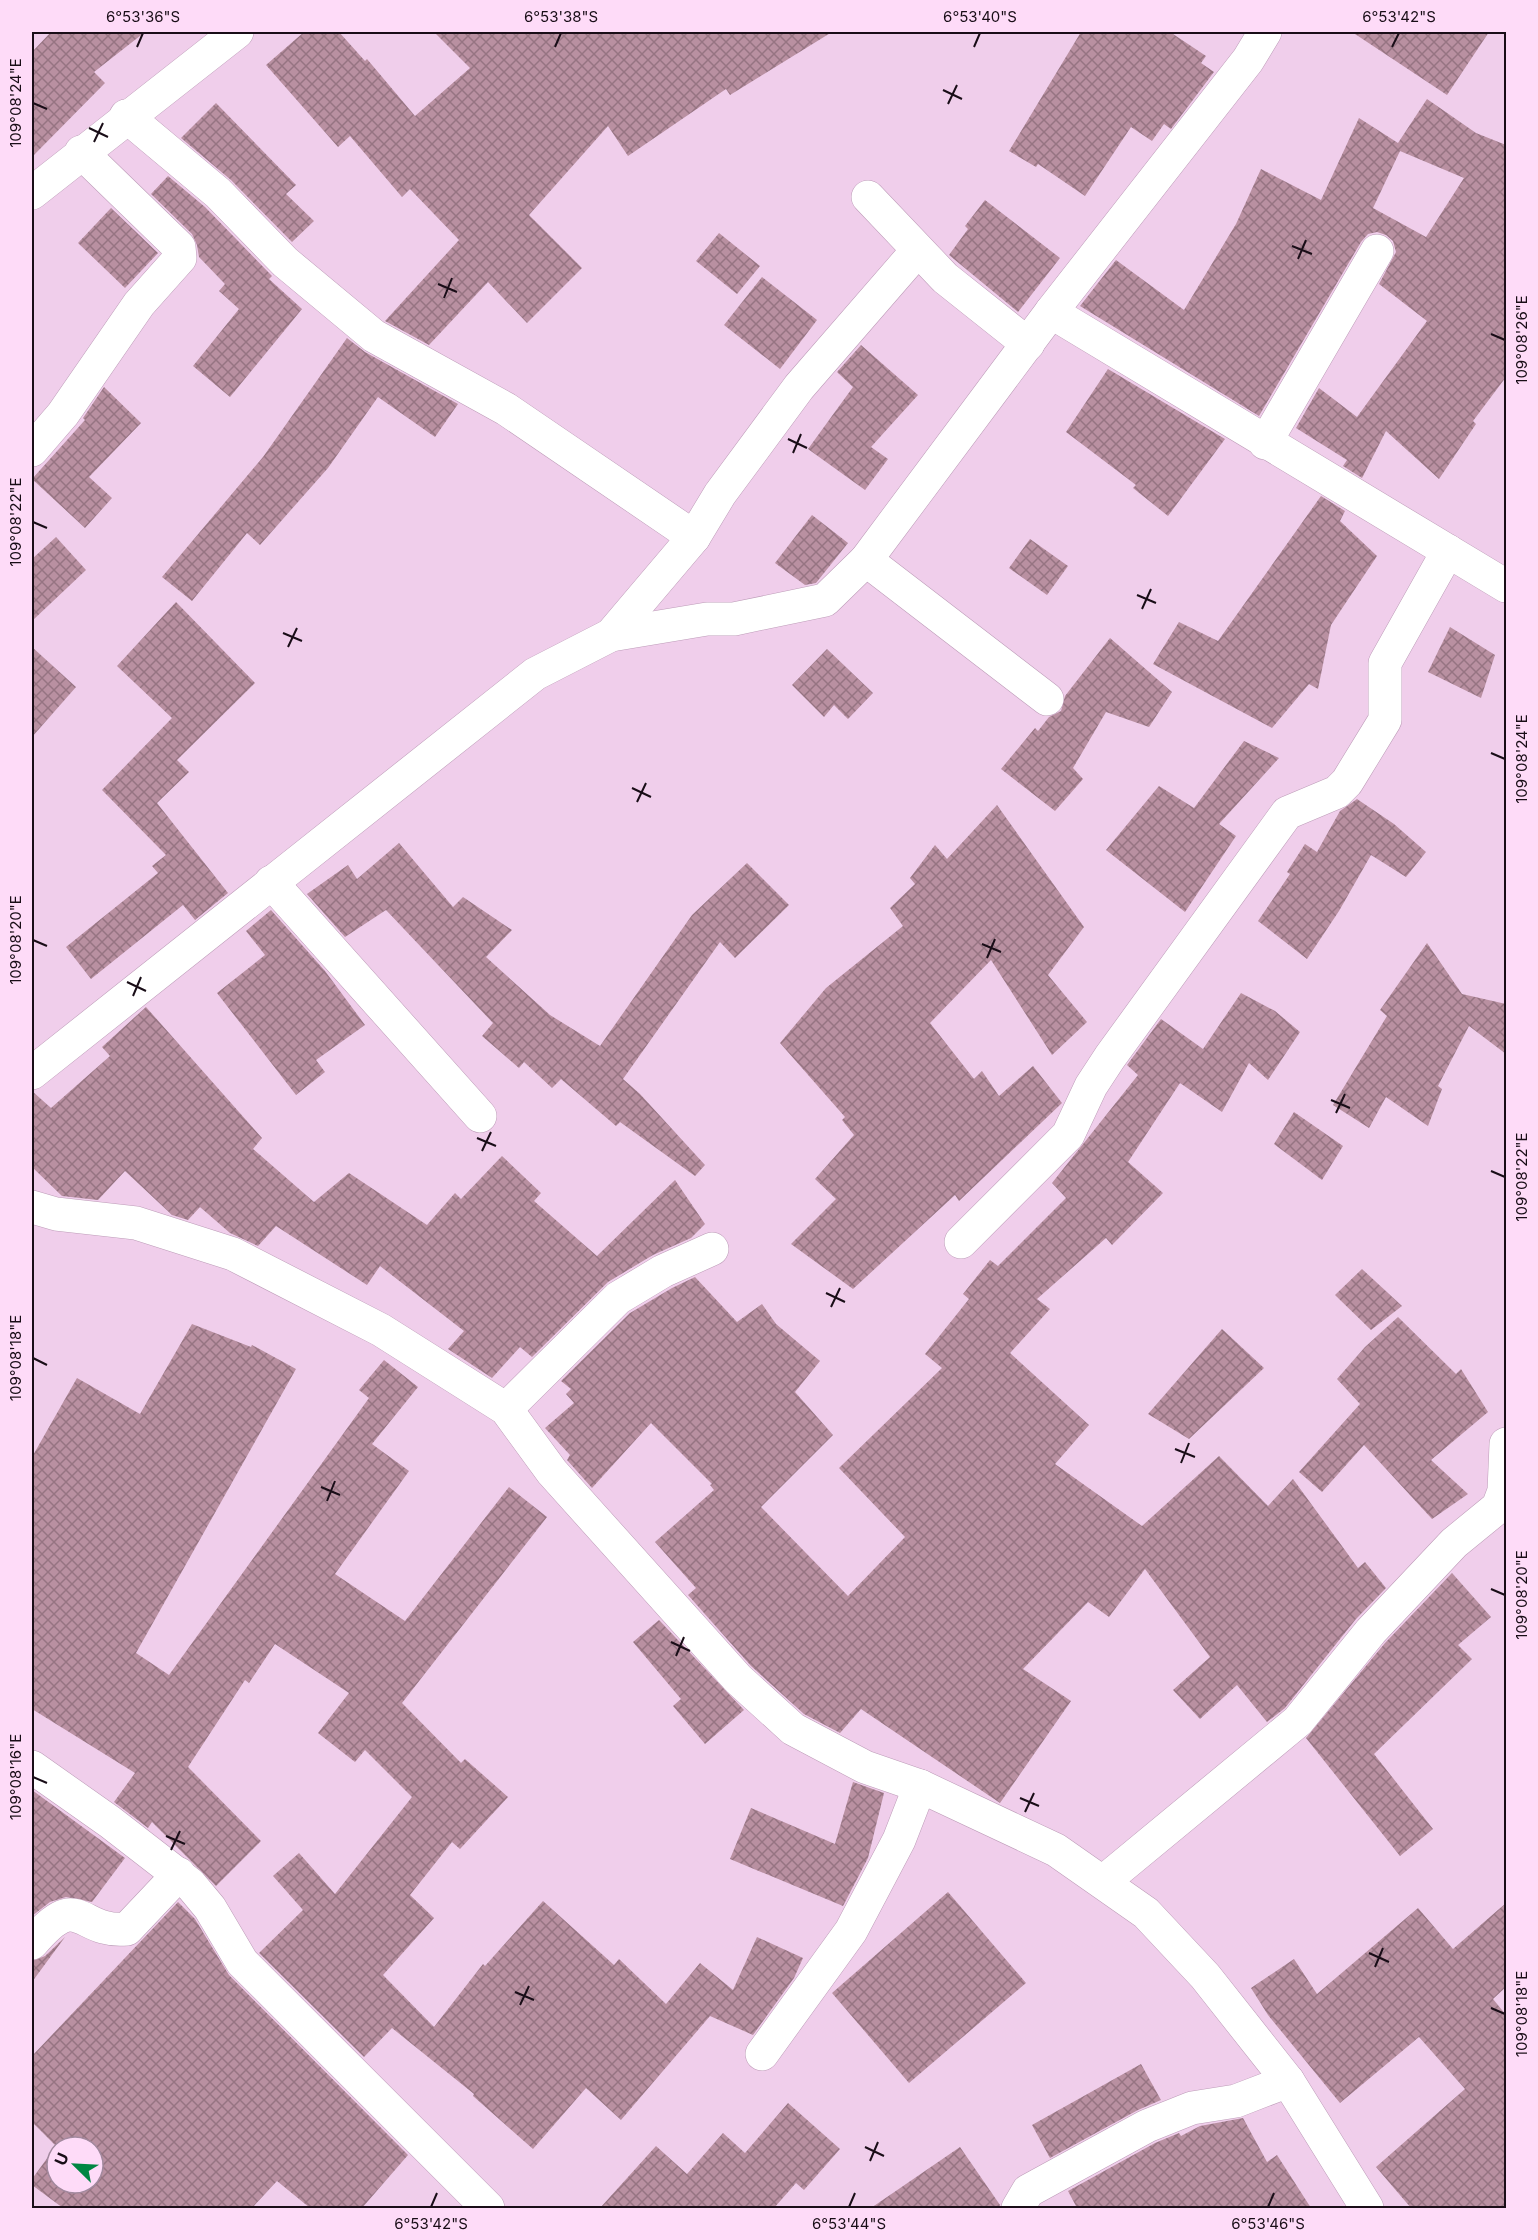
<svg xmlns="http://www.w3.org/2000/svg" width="1538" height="2240" viewBox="0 0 1538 2240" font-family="Inter,sans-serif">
<defs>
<pattern id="building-cross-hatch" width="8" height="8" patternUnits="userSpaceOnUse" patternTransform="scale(1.5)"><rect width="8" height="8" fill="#b990a1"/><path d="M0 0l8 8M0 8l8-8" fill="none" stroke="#967482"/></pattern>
</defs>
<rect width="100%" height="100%" fill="#f0ceeb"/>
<g fill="url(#building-cross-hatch)" fill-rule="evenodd">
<path d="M 51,32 L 145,32 L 94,72 L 105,83 L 32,157 L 32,52 Z"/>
<path d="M 304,32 L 339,32 L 365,61 L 367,59 L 415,116 L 470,68 L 434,32 L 832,32 L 730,95 L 726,89 L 628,156 L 608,126 L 529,215 L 582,268 L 527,323 L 488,282 L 429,345 L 385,321 L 459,240 L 410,189 L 402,197 L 350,136 L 338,147 L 266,65 Z"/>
<path d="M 1081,32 L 1170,32 L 1206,56 L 1201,63 L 1214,72 L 1171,129 L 1164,124 L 1152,141 L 1131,127 L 1085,196 L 1038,164 L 1036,167 L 1009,151 Z"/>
<path d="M 1352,32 L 1489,32 L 1447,95 Z"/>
<path d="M 1427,99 L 1476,133 L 1506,145 L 1506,377 L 1473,421 L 1476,424 L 1439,479 L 1386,431 L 1362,478 L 1343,466 L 1347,460 L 1296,428 L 1319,388 L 1357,417 L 1427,321 L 1379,284 L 1396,252 L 1393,241 L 1386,235 L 1377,232 L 1368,234 L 1361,242 L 1259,416 L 1080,306 L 1116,260 L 1184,310 L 1236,224 L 1261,169 L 1321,200 L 1359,118 L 1398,143 ZM 1400,151 L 1464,178 L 1426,237 L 1373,208 Z"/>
<path d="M 216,103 L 296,185 L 286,194 L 314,221 L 292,242 L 231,180 L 181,138 Z"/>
<path d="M 168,176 L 205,207 L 272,276 L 269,279 L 302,309 L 230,397 L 193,366 L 239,309 L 219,291 L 225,284 L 199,257 L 197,245 L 192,234 L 151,194 Z"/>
<path d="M 985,200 L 1060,258 L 1018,312 L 949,255 L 968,229 L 965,226 Z"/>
<path d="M 111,208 L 158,253 L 125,288 L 78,243 Z"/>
<path d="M 719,233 L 760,266 L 737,294 L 696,261 Z"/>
<path d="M 762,277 L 817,320 L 780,369 L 724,325 Z"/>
<path d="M 347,338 L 365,352 L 458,404 L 435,437 L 378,397 L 328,468 L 260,545 L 247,533 L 192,601 L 162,577 L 263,457 Z"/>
<path d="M 861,345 L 918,395 L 871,447 L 888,459 L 865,490 L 808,449 L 853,387 L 837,372 Z"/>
<path d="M 1108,369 L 1225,439 L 1168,516 L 1133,488 L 1136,485 L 1066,432 Z"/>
<path d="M 104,387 L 141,423 L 89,477 L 112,498 L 85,528 L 32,479 L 85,420 L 83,418 Z"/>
<path d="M 1321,496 L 1345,511 L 1340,521 L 1377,556 L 1331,625 L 1318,689 L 1309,684 L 1272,728 L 1153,664 L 1179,622 L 1218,641 Z"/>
<path d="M 812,515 L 848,543 L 816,583 L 805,585 L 775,563 Z"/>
<path d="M 56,537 L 86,570 L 32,621 L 32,559 Z"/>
<path d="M 1030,539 L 1068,566 L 1047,595 L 1009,568 Z"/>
<path d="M 176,602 L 255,683 L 177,760 L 189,772 L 157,803 L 228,893 L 195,920 L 183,905 L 91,979 L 66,947 L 158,873 L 152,866 L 166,855 L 102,790 L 172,718 L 117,666 Z"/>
<path d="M 1450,627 L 1495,655 L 1481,698 L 1428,672 Z"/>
<path d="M 1110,638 L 1172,692 L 1149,727 L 1106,712 L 1073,768 L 1083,779 L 1055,811 L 1001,769 L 1035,728 L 1038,731 L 1049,717 L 1061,711 L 1065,696 Z"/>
<path d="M 32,647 L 76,687 L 32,737 Z"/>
<path d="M 827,649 L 873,693 L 848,719 L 834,705 L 824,717 L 792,685 Z"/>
<path d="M 1244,741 L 1279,758 L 1219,824 L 1236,836 L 1185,912 L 1106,850 L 1159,786 L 1194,808 Z"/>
<path d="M 1357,799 L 1394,824 L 1426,852 L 1406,877 L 1371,855 L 1339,911 L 1307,959 L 1258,921 L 1290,874 L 1287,872 L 1305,844 L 1317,852 L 1340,811 Z"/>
<path d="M 997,805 L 1084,927 L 1048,975 L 1087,1022 L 1052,1055 L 991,960 L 930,1023 L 974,1079 L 982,1071 L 999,1096 L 1033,1066 L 1062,1103 L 959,1201 L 955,1195 L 853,1289 L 791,1244 L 836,1199 L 815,1179 L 854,1135 L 842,1120 L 845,1117 L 780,1043 L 826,988 L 903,926 L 890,908 L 915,884 L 910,878 L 935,845 L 947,859 Z"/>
<path d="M 399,843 L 453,907 L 463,897 L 512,930 L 486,957 L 550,1015 L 600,1046 L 692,915 L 747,863 L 789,905 L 735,958 L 720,942 L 623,1079 L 640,1094 L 705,1165 L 695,1176 L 620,1122 L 616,1126 L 561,1079 L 552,1088 L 524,1062 L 519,1068 L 482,1036 L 493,1023 L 386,910 L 345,937 L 307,894 L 348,865 L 357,879 Z"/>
<path d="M 271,910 L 325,971 L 365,1025 L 316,1060 L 325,1072 L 296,1095 L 217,993 L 265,955 L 246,931 Z"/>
<path d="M 1427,943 L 1462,994 L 1506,1004 L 1506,1054 L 1469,1026 L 1438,1086 L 1442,1089 L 1428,1126 L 1386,1097 L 1369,1128 L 1333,1105 L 1387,1016 L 1380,1010 Z"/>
<path d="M 1241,993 L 1275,1011 L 1300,1032 L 1268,1080 L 1249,1063 L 1222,1112 L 1180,1083 L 1128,1162 L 1163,1193 L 1112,1245 L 1106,1238 L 1037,1299 L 1050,1309 L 1010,1353 L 1089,1425 L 1055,1464 L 1142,1526 L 1219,1456 L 1268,1506 L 1293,1479 L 1358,1568 L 1365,1562 L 1386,1588 L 1356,1619 L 1285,1708 L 1267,1722 L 1237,1685 L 1200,1719 L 1173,1690 L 1210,1657 L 1145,1569 L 1109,1617 L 1088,1602 L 1023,1669 L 1071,1701 L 1000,1803 L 861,1709 L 840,1733 L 804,1714 L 751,1666 L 688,1595 L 696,1588 L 655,1542 L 714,1490 L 710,1485 L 712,1484 L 651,1423 L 592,1488 L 567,1460 L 570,1455 L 545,1428 L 574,1403 L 566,1394 L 571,1389 L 561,1381 L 630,1313 L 672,1288 L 695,1277 L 737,1322 L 762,1304 L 776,1324 L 820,1361 L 795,1392 L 833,1435 L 761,1507 L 848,1596 L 905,1537 L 839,1468 L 942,1368 L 925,1354 L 969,1299 L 963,1294 L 990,1260 L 998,1266 L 1066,1198 L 1052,1183 L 1138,1075 L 1127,1065 L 1161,1019 L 1203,1049 Z"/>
<path d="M 146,1007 L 262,1138 L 253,1149 L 314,1202 L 349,1173 L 427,1225 L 455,1193 L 461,1199 L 502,1156 L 541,1193 L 534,1201 L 597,1256 L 675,1180 L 705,1224 L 691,1238 L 653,1255 L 608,1282 L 532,1357 L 520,1347 L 492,1378 L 448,1349 L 464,1331 L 380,1266 L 367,1285 L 276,1226 L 258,1246 L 230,1233 L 200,1207 L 188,1220 L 172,1215 L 125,1171 L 98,1200 L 62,1196 L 32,1167 L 32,1091 L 51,1108 L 110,1056 L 102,1047 Z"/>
<path d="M 1294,1112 L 1343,1146 L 1322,1180 L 1274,1144 Z"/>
<path d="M 1362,1269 L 1402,1306 L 1371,1330 L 1335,1295 Z"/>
<path d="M 1398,1317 L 1456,1374 L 1461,1369 L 1488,1412 L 1431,1460 L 1468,1494 L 1432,1519 L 1364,1445 L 1322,1492 L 1299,1472 L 1360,1404 L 1337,1379 L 1365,1347 Z"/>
<path d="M 192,1324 L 251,1347 L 252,1345 L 296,1369 L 136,1653 L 169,1675 L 369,1398 L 359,1390 L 384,1360 L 418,1387 L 372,1444 L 409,1471 L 335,1574 L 405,1621 L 509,1487 L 547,1517 L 402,1703 L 461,1763 L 465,1759 L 508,1797 L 460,1849 L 452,1842 L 410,1895 L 434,1918 L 383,1975 L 434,2027 L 483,1964 L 485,1966 L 543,1901 L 614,1965 L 619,1959 L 666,2004 L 700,1963 L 733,1990 L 757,1937 L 803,1958 L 794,1978 L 753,2035 L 710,2016 L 621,2120 L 586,2088 L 533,2149 L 473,2096 L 474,2094 L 392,2028 L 364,2057 L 259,1953 L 303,1910 L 273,1876 L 299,1853 L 335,1894 L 412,1797 L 365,1750 L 355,1762 L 318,1733 L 349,1693 L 275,1644 L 249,1683 L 245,1680 L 188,1767 L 261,1841 L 216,1886 L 152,1822 L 148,1828 L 114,1802 L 135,1773 L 32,1709 L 32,1457 L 77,1378 L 140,1414 Z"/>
<path d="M 1222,1329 L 1264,1368 L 1189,1439 L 1148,1414 Z"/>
<path d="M 1452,1573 L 1491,1617 L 1458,1645 L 1472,1659 L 1374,1754 L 1433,1829 L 1400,1856 L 1306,1738 L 1385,1643 Z"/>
<path d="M 659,1620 L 744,1710 L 705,1744 L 673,1706 L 681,1699 L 633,1642 Z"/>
<path d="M 853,1782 L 884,1793 L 868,1858 L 843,1906 L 730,1859 L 751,1808 L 835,1844 Z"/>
<path d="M 32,1790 L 125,1858 L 92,1902 L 66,1897 L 50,1902 L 32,1916 Z"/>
<path d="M 948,1892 L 1026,1983 L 909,2083 L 832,1993 Z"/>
<path d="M 178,1902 L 195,1919 L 229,1975 L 408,2155 L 362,2208 L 310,2208 L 277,2181 L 252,2208 L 63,2208 L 32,2185 L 32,2179 L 56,2146 L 32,2122 L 32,2056 ZM 57,2147 L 93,2147 L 93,2183 L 57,2183 Z"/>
<path d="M 1506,1903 L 1506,1987 L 1493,1999 L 1506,2015 L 1506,2208 L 1411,2208 L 1376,2167 L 1465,2089 L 1419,2037 L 1340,2103 L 1268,2015 L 1251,1988 L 1294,1959 L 1317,1994 L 1418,1908 L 1453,1949 Z"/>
<path d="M 65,1937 L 32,1982 L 32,1961 L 45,1956 Z"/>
<path d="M 1141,2064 L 1161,2100 L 1138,2110 L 1050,2158 L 1032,2125 Z"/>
<path d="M 788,2103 L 840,2149 L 804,2190 L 796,2183 L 774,2208 L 600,2208 L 656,2146 L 687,2174 L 723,2133 L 745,2153 Z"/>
<path d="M 1243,2118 L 1267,2162 L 1277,2155 L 1311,2208 L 1077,2208 L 1068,2191 L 1155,2143 L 1179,2133 L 1181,2136 L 1200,2126 Z"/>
<path d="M 960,2147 L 1000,2205 L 999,2208 L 871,2208 Z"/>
</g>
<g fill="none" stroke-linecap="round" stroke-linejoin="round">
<g stroke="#bd9cb8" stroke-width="34">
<g id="minor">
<path d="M 126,116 L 218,193 L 285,262 L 374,336 L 506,409 L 694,537"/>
<path d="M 32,193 L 237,32"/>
<path d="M 868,197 L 945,278 L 1028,344"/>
<path d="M 1051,312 L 1506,586"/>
<path d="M 1265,443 L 1377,251"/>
<path d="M 32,450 L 63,414 L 139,304 L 180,258 L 179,247 L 81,152"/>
<path d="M 866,560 L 1047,699"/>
<path d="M 611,635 L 694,537 L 720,494 L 799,387 L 917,251"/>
<path d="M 271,882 L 480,1116"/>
<path d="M 32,1073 L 535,674 L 611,635 L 707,619 L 734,619 L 825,600 L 866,560 L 1051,312 L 1248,60 L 1265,32"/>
<path d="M 32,1207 L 56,1214 L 136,1223 L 233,1254 L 381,1330 L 506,1409 L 552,1472 L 738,1679 L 793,1729 L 865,1767 L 920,1786 L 1056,1850 L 1146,1913 L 1205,1976 L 1288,2081 L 1367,2208"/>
<path d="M 961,1242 L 1068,1135 L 1091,1086 L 1110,1057 L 1287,813 L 1337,792 L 1347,782 L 1385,720 L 1385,663 L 1448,551"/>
<path d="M 506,1409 L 618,1298 L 663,1271 L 712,1249"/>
<path d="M 32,1767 L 110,1822 L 190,1884 L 210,1908 L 242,1962 L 488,2208"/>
<path d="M 1103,1882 L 1298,1721 L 1371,1631 L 1454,1543 L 1498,1507 L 1504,1491 L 1506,1444"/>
<path d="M 32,1943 C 81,1886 77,1934 127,1929 L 179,1874"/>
<path d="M 762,2054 L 851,1931 L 899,1840 L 920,1786"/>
<path d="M 1018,2208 L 1028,2191 L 1147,2126 L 1192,2108 L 1236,2101 L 1288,2081"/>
</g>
</g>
<use href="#minor" stroke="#fff" stroke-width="33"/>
</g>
<path fill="none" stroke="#190d17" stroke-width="2" d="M 137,47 L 143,33M 555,47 L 561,33M 974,47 L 980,33M 1392,47 L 1399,33M 943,90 L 962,99M 33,103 L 47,109M 948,104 L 957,85M 89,128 L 108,137M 94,142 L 103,123M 1292,246 L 1312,254M 1298,259 L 1306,240M 438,284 L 457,292M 444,298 L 452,278M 1491,334 L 1505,340M 788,439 L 807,448M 793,453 L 801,434M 33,522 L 47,528M 1137,595 L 1156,603M 1142,609 L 1151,589M 283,633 L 302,641M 288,647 L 297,628M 1491,753 L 1505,759M 632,788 L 651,797M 637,802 L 646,783M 33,940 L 47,946M 982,944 L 1001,952M 987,958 L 995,939M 127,982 L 146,991M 133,996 L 141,977M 1331,1100 L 1350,1108M 1336,1113 L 1345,1094M 477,1138 L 496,1146M 482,1151 L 491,1132M 1491,1171 L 1505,1177M 826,1293 L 845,1302M 831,1307 L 840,1288M 33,1358 L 47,1365M 1175,1449 L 1195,1457M 1181,1463 L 1189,1443M 321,1487 L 340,1495M 327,1501 L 335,1481M 1491,1589 L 1505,1595M 671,1642 L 690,1651M 676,1656 L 684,1637M 33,1777 L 47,1783M 1020,1798 L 1039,1806M 1025,1812 L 1034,1793M 166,1836 L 185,1844M 171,1850 L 180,1831M 1369,1953 L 1389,1962M 1375,1967 L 1383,1948M 515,1992 L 534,2000M 520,2005 L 529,1986M 1491,2008 L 1505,2014M 865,2147 L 884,2156M 870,2161 L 878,2142M 431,2207 L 437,2193M 849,2207 L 855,2193M 1268,2207 L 1274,2193"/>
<rect width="1538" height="2240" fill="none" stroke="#fedbf8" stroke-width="66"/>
<g transform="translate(75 2165) rotate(294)"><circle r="28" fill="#fedbf8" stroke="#a2899e" stroke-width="1.5"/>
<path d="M0-4.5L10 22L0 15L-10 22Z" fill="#008642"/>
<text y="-9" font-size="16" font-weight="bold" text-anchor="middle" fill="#190d17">U</text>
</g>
<rect x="33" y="33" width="1472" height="2174" fill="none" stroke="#190d17" stroke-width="2"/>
<g font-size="15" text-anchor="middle" fill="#190d17">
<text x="143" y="22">6°53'36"S</text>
<text x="561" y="22">6°53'38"S</text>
<text x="980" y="22">6°53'40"S</text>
<text x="1399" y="22">6°53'42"S</text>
<text transform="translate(16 103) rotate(-90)" y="5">109°08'24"E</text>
<text transform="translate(1522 340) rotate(-90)" y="5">109°08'26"E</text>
<text transform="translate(16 522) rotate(-90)" y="5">109°08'22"E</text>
<text transform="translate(1522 759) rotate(-90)" y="5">109°08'24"E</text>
<text transform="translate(16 940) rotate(-90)" y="5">109°08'20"E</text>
<text transform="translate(1522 1177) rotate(-90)" y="5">109°08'22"E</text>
<text transform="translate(16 1358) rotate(-90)" y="5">109°08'18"E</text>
<text transform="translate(1522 1595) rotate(-90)" y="5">109°08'20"E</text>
<text transform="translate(16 1777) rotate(-90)" y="5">109°08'16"E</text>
<text transform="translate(1522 2014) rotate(-90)" y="5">109°08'18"E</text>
<text x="431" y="2229">6°53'42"S</text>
<text x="849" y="2229">6°53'44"S</text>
<text x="1268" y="2229">6°53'46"S</text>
</g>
</svg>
